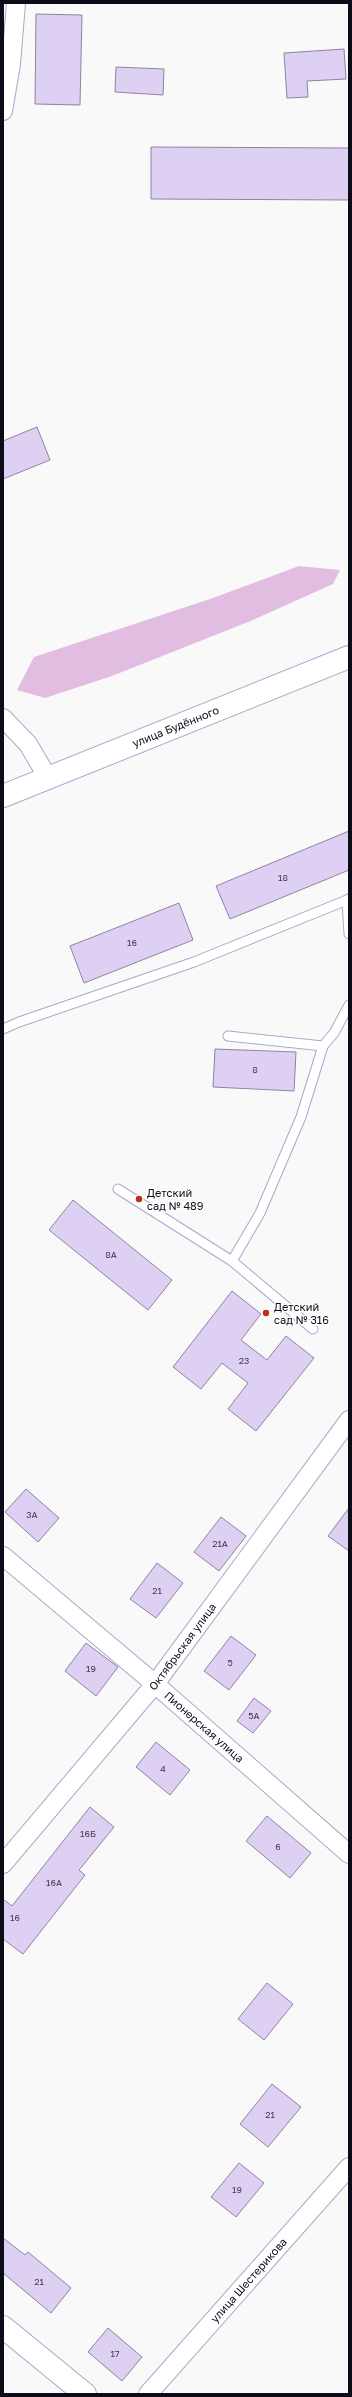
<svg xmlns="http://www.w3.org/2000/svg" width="352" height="2397" viewBox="0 0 352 2397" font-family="'Golos Text',sans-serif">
<rect width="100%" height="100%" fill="#f9f9f9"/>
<path fill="#e1bde2" d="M 299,566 L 340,570 L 333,584 L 253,620 L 112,676 L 45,698 L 17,690 L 34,657 L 210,599 Z"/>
<g fill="#ddd0f2" stroke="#8f83a3">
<path d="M 36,14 L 82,15 L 80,105 L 35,104 Z"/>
<path d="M 344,49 L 346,79 L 307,81 L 308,97 L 287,98 L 284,53 Z"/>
<path d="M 116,67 L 164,69 L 163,95 L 115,92 Z"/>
<path d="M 151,147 L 349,148 L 349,200 L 151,199 Z"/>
<path d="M 37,427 L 50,460 L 3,479 L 3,441 Z"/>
<path d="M 349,831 L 349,870 L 230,919 L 216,886 Z"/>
<path d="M 179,903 L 193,940 L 84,983 L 70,946 Z"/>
<path d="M 215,1049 L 296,1052 L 294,1091 L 213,1087 Z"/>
<path d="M 73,1200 L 172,1280 L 148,1310 L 49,1230 Z"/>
<path d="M 232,1291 L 261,1314 L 241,1340 L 267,1360 L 286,1336 L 314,1358 L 256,1431 L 228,1409 L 248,1383 L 222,1363 L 201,1389 L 173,1367 Z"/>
<path d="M 26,1489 L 59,1518 L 38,1542 L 5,1512 Z"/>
<path d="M 349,1508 L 349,1551 L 328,1536 Z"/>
<path d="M 221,1517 L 246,1536 L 219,1571 L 194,1552 Z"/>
<path d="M 157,1563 L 183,1583 L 156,1618 L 130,1599 Z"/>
<path d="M 231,1636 L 256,1655 L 229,1690 L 204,1671 Z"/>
<path d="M 86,1643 L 118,1667 L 96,1696 L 65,1671 Z"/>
<path d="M 254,1698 L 271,1711 L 253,1733 L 237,1721 Z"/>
<path d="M 156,1742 L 190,1770 L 170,1795 L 136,1767 Z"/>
<path d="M 90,1807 L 114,1827 L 79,1870 L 85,1875 L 23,1954 L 3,1939 L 3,1899 L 12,1906 Z"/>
<path d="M 267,1816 L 311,1853 L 290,1878 L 246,1841 Z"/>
<path d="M 267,1983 L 293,2004 L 264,2040 L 238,2019 Z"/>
<path d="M 272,2084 L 301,2107 L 268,2147 L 240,2124 Z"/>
<path d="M 239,2163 L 264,2183 L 236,2217 L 211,2197 Z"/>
<path d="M 3,2238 L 25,2255 L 28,2252 L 71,2288 L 51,2313 L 3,2273 Z"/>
<path d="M 108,2328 L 142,2357 L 122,2381 L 88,2352 Z"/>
</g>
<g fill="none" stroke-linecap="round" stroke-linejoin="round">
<g stroke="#a6aacb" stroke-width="11">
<g id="lane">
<path d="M 349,899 L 347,900 L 349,934"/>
<path d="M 3,1029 L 19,1022 L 194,962 L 347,900"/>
<path d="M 228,1036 L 323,1046"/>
<path d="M 118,1189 L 232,1261 L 313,1329"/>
<path d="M 232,1261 L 260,1213 L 301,1117 L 323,1046 L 334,1033 L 349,1005"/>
</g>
</g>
<g stroke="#a6aacb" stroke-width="20">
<g id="street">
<path d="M 3,111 L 11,64 L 16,3"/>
<path d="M 3,718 L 28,744 L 48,778"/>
<path id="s1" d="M 3,1556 L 155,1684 L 349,1854"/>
<path id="s2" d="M 3,1864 L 155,1684 L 349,1420"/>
<path id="s3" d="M 148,2394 L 349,2167"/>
</g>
</g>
<g stroke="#a6aacb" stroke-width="24">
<path id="secondary" d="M 3,2327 L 85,2394"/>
</g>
<g stroke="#a6aacb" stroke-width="24">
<g id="primary">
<path id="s4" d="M 3,796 L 349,657"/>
</g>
</g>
<use href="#lane" stroke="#fff" stroke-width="9"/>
<use href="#street" stroke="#fff" stroke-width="18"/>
<use href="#secondary" stroke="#fff" stroke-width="22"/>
<use href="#primary" stroke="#fff" stroke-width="22"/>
</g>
<g fill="#bc3112" stroke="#fff" stroke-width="1.5">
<circle cx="139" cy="1199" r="4"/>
<circle cx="266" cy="1313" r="4"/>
</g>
<g text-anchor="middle" stroke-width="3" stroke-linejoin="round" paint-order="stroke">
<g font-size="9" fill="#403d4e">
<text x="283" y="881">18</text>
<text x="132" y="946">16</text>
<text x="255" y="1073">8</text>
<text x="111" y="1258">8А</text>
<text x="244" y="1364">23</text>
<text x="32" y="1518">3А</text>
<text x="220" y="1547">21А</text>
<text x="157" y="1594">21</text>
<text x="230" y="1666">5</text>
<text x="91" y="1672">19</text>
<text x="254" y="1719">5А</text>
<text x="163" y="1772">4</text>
<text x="88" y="1837">16Б</text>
<text x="278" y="1850">6</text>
<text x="54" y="1886">16А</text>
<text x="15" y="1921">16</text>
<text x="270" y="2118">21</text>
<text x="237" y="2193">19</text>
<text x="39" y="2285">21</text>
<text x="115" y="2357">17</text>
</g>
<g font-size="11" fill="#0b0c17" stroke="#fff">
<text dy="4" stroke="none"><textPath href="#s4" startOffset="186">улица Будённого</textPath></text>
<text dy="4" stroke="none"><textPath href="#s2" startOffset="282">Октябрьская улица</textPath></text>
<text dy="4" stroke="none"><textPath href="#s1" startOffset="264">Пионерская улица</textPath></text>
<text dy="4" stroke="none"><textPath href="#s3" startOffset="152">улица Шестерикова</textPath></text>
</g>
<g font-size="11" fill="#0b0c17" stroke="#fff" text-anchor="start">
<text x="147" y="1197">Детский<tspan x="147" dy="13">сад № 489</tspan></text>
<text x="274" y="1311">Детский<tspan x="274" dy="13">сад № 316</tspan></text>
</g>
</g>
<rect width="352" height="2397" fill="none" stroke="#0b0c17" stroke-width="8"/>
</svg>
